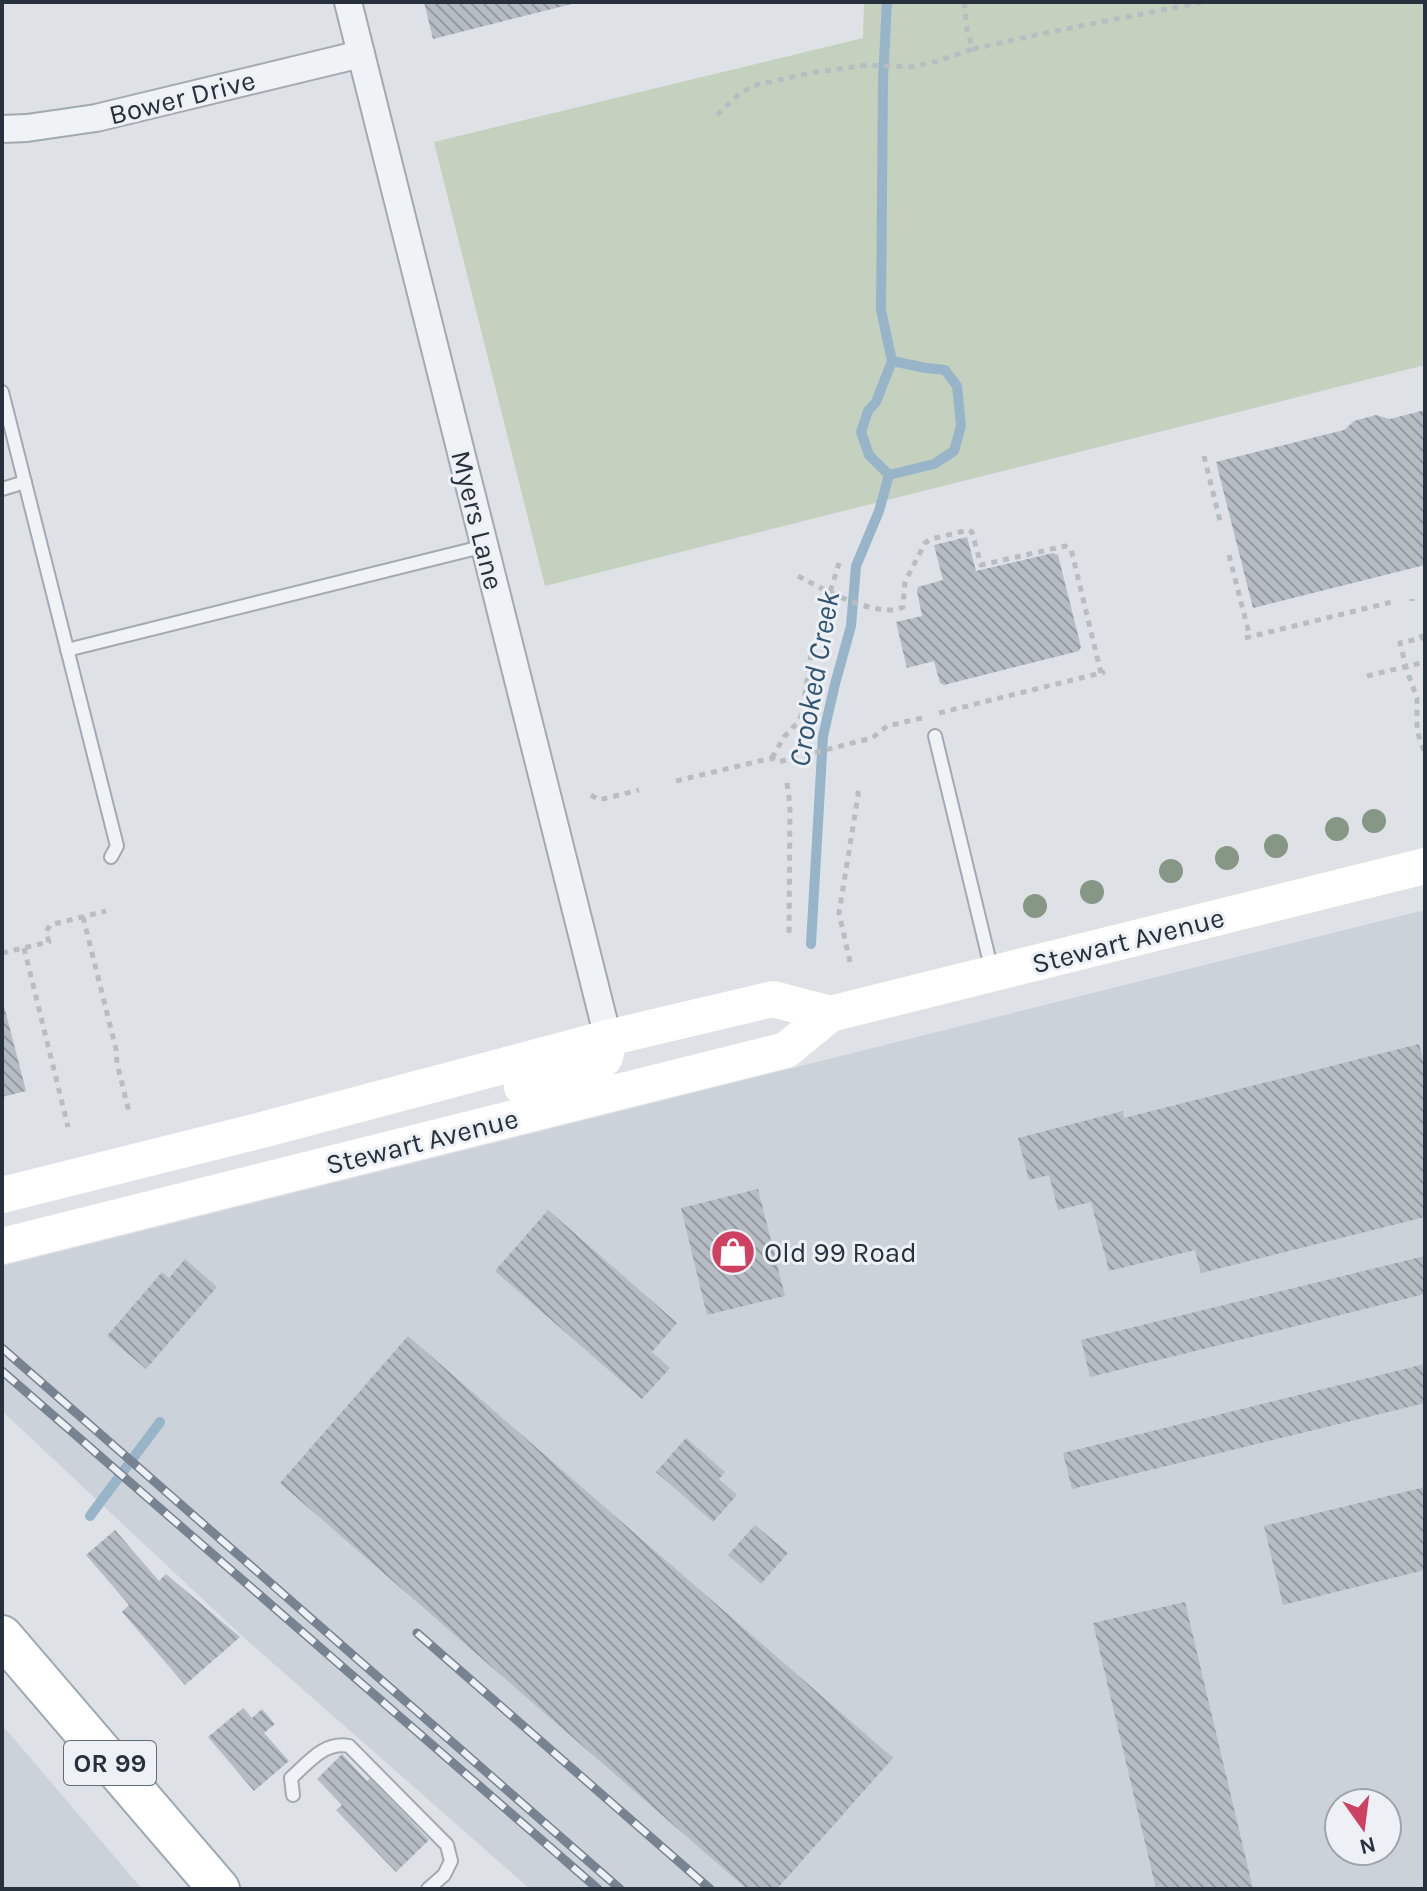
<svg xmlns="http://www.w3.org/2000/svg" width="1427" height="1891" viewBox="0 0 1427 1891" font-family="Karla,sans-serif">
<defs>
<pattern id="building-back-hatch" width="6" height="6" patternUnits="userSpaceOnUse" patternTransform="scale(2)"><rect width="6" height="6" fill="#b5bcc4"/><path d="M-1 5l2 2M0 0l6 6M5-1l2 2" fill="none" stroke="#9399a1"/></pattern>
</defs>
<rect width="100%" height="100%" fill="#dee2e7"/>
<g fill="#ccd2d9" fill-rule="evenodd">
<path d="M 1425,910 L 1425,1889 L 530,1889 L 241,1635 L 2,1411 L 2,1266 ZM 1339,1803 L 1387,1803 L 1387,1851 L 1339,1851 Z"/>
<path d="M 2,1725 L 3,1726 L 142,1889 L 2,1889 Z"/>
</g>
<path fill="#c5d1bf" d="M 864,2 L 1425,2 L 1425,365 L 545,586 L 434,142 L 863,38 Z"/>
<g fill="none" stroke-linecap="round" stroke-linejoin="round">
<g stroke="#98b4c8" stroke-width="10">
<path d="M 889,475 L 934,464 L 954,451 L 961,426 L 957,386 L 945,370 L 926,368 L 892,361"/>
<path d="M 811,944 L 823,736 L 835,684 L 851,626 L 856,566 L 879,511 L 889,475 L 869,455 L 861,432 L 868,411 L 876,402 L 892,361 L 881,310 L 883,80 L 887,2"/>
<path d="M 90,1516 L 160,1422"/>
</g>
</g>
<g fill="url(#building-back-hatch)">
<path d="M 424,2 L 576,2 L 576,3 L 433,39 Z"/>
<path d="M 1425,410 L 1425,565 L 1253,608 L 1216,462 L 1344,430 L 1354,421 L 1376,415 L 1390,419 Z"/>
<path d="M 967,537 L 976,571 L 1053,553 L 1058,555 L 1081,647 L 1079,651 L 944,685 L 940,683 L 934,661 L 907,668 L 896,622 L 922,616 L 917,591 L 918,587 L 943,580 L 934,545 Z"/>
<path d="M 2,998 L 26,1091 L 2,1097 Z"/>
<path d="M 1419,1044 L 1425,1068 L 1425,1217 L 1201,1273 L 1195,1250 L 1109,1271 L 1091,1202 L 1058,1210 L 1049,1175 L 1029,1180 L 1018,1138 L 1123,1111 L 1124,1118 Z"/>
<path d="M 758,1189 L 785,1296 L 707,1315 L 681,1208 Z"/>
<path d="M 548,1210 L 677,1323 L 652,1352 L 670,1368 L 642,1399 L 495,1271 Z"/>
<path d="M 1425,1256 L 1425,1294 L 1090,1377 L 1081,1340 Z"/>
<path d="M 185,1259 L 217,1287 L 146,1369 L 107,1336 L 162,1272 L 169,1278 Z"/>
<path d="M 408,1336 L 893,1758 L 777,1889 L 747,1889 L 280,1483 Z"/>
<path d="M 1425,1364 L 1425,1403 L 1072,1489 L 1063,1453 Z"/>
<path d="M 686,1438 L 725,1472 L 719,1479 L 737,1495 L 713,1522 L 656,1472 Z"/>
<path d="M 1425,1487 L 1425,1570 L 1283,1605 L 1264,1526 Z"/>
<path d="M 755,1525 L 788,1553 L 761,1584 L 728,1555 Z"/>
<path d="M 115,1530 L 159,1581 L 166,1574 L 240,1637 L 185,1685 L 122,1612 L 129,1605 L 86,1555 Z"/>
<path d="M 1185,1602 L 1253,1889 L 1156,1889 L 1093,1623 Z"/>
<path d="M 243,1708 L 252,1718 L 262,1709 L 275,1724 L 264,1733 L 289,1761 L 254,1791 L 208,1737 Z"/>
<path d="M 342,1754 L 367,1781 L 370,1778 L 429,1840 L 396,1872 L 336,1810 L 342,1805 L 317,1779 Z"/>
</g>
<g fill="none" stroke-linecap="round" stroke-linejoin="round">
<g stroke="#a3a9b1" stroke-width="16">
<g id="service">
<path d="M 2,392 L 117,846 L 111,857"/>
<path d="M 2,489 L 25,482"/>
<path d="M 67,650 L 485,546"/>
<path d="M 935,736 L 992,971"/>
<path d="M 293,1795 L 291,1778 C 308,1763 324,1741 349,1746 L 447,1845 L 451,1861 L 444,1875 L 428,1889"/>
</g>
</g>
<g stroke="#a3a9b1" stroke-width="30">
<g id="minor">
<path d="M 348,2 L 608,1038"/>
<path d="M 2,129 L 27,128 L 96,118 L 361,54"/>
</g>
</g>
<g stroke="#9da8b3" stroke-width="44">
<path id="primary" d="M 2,1636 L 219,1889"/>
</g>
<g stroke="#b8bdc2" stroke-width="5" stroke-dasharray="6 6" stroke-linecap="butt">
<path d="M 964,2 L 967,30 L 973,49 L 1045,33 L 1203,2"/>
<path d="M 717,115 L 737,96 L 752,86 L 810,73 L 868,65 L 911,67 L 938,61 L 973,49"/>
<path d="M 1204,456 L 1220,521"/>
<path d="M 1229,555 L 1250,637"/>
<path d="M 798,576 C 820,588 880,620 903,607 L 905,582 L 925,543 L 931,539 L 969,530 L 972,532 L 981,565 L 1065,546 L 1071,549 L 1101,673"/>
<path d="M 1424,594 L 1425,594"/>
<path d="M 1412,599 L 1412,601"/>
<path d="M 1421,634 L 1422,638 L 1400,643 L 1407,671 L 1417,698 L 1417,731 L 1425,753"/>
<path d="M 1245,638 L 1396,601"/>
<path d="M 1367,676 L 1425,662"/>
<path d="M 939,713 L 1105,672"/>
<path d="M 772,758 L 784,737 L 797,723 L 802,714 L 811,654 L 839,563"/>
<path d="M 676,781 L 772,758 L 778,762 L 872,738 L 887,726 L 922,718"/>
<path d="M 787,783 L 790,805 L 789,938"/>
<path d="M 591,795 L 599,800 L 639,790"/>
<path d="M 83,917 L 116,1049 L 117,1063 L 129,1112"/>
<path d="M 24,948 L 68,1127"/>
<path d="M 2,953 L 49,942 L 46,932 L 50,925 L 106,911"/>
<path d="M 850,962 L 839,913 L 858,796 L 858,785"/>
</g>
<use href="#service" stroke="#f0f3f6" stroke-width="12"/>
<use href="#minor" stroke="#f0f3f6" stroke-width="26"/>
<g stroke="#fff" stroke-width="36">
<path d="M 522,1087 C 540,1082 597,1073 605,1057 C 607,1052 607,1044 608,1038"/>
<path d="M 2,1195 L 262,1130 L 608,1038 L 773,999 L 830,1014"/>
<path d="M 2,1246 L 786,1050 L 830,1014 L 1425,866"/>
</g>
<use href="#primary" stroke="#fff" stroke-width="40"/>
<g stroke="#778391" stroke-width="9">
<g id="rail">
<path d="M 2,1348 L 620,1889"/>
<path d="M 2,1371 L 598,1889"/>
<path d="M 417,1633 L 710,1889"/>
</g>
</g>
<use href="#rail" stroke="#edf1f5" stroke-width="6" stroke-dasharray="18" stroke-linecap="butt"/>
</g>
<g fill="#879785">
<circle cx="1374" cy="821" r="12"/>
<circle cx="1337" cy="829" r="12"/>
<circle cx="1276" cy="846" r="12"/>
<circle cx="1227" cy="858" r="12"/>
<circle cx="1171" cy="871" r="12"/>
<circle cx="1092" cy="892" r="12"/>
<circle cx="1035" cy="906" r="12"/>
</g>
<defs>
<g id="shop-disc" transform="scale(2.3)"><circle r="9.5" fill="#ce4163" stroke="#edf1f5"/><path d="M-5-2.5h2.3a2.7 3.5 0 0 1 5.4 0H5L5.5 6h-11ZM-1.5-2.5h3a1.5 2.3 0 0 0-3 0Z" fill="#fff"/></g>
</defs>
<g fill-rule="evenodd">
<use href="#shop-disc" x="733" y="1252"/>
</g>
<g text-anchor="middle" stroke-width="6" stroke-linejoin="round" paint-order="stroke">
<rect fill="#edf1f5" stroke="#626b75" stroke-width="2" x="64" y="1741" width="92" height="44" rx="6"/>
<g font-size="26" font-weight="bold" fill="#27313e">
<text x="110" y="1772">OR 99</text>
</g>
<g font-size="28" fill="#27313e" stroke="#edf1f5">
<text transform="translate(182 97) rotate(-14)" y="10">Bower Drive</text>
<text transform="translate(478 520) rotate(76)" y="10">Myers Lane</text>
<text transform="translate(1128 940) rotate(-14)" y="10">Stewart Avenue</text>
<text transform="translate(422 1141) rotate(-14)" y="10">Stewart Avenue</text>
</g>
<g font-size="28" fill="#27313e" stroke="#edf1f5" text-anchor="start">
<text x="764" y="1262">Old 99 Road</text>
</g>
<g font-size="30" font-style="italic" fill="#315472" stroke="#edf1f5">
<text transform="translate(814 679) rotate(-80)" y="10">Crooked Creek</text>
</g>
</g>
<rect width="1427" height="1891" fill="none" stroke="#27313e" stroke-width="8"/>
<g transform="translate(1363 1827) rotate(166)"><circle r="38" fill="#edf1f5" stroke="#9ea4ac" stroke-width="2"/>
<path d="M0-6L14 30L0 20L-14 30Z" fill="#ce4163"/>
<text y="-12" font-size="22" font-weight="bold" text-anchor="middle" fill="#27313e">N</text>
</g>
</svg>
